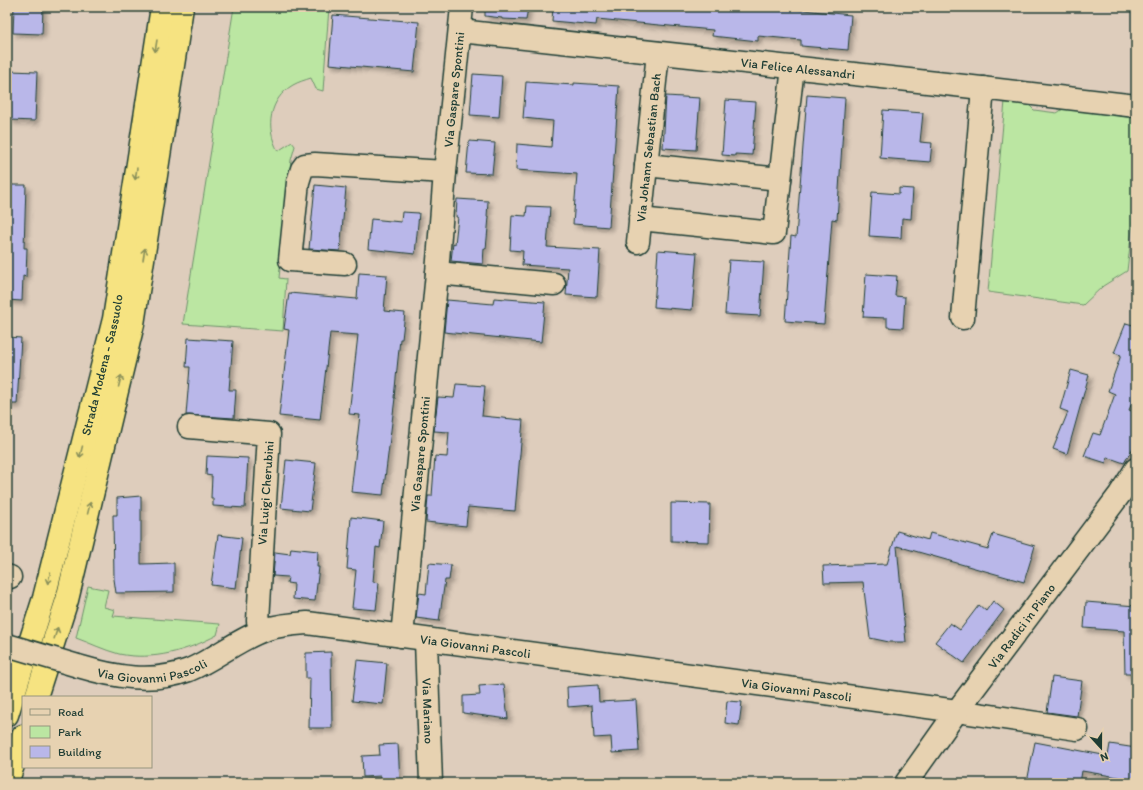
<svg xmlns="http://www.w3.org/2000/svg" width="1143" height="790" viewBox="0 0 1143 790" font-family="Itim,sans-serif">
<defs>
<filter id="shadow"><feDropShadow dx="3.5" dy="3.5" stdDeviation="2" flood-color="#0004"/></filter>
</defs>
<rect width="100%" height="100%" fill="#decdbc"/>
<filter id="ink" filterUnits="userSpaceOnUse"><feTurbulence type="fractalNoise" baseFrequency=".025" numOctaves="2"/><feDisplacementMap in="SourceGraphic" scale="8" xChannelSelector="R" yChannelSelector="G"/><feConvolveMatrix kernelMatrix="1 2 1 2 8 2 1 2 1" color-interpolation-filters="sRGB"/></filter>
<g filter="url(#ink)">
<g fill="#bbe6a2" stroke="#6d926b">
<path d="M 234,7 L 329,7 L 323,91 L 316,89 L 311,78 C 305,80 298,82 293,85 C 269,99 265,128 278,151 L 292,142 L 295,146 L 291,160 L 279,278 L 286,279 L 283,331 L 183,324 Z"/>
<path d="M 1005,101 L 1028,104 L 1034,110 L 1057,113 L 1063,109 L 1136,118 L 1136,195 L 1127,271 L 1103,286 L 1083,305 L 988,292 Z"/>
<path d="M 88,586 L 108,590 L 104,607 L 115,610 L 113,616 L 220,624 L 217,635 C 187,651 153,661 119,654 C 104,650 90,643 76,638 Z"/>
</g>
<g fill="#b9b7e9" stroke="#1f3d34" filter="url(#shadow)">
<path d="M 14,7 L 43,7 L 42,34 L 13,33 Z"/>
<path d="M 485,7 L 528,7 L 526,20 L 502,19 L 502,18 L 485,16 Z"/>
<path d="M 553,7 L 784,7 L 784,8 L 851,15 L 848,50 L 801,46 L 801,40 L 758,36 L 758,41 L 712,36 L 713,30 L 659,25 L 597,19 L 596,25 L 552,21 Z"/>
<path d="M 333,15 L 419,22 L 414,72 L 329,64 Z"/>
<path d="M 11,71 L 37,72 L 35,121 L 10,120 Z"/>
<path d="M 473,74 L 502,76 L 499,117 L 470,115 Z"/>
<path d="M 526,82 L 574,85 L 574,83 L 619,86 L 609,227 L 573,224 L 577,174 L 516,170 L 517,144 L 551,147 L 553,121 L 523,118 Z"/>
<path d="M 807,95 L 845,98 L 837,220 L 832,219 L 824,324 L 785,321 L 791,236 L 796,237 Z"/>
<path d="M 666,96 L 700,98 L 696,150 L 663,148 Z"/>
<path d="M 726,100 L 756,102 L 752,155 L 735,154 L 735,156 L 722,155 Z"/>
<path d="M 883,110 L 923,113 L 920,142 L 932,143 L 930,162 L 880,158 Z"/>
<path d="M 469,141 L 495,143 L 492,174 L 466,173 Z"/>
<path d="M 7,185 L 26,185 L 24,248 L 27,248 L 26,277 L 23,276 L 22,301 L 7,300 Z"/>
<path d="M 315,185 L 346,188 L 340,251 L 309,249 Z"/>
<path d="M 899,188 L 913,189 L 911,219 L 902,218 L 901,238 L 869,236 L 872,192 L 899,194 Z"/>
<path d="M 457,199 L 488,201 L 487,217 L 489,217 L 486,249 L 484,248 L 483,264 L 451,261 L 453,243 L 455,244 L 458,217 L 456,217 Z"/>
<path d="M 527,206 L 550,207 L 547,247 L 600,250 L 597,297 L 566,295 L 568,268 L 522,265 L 523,251 L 510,250 L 512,215 L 526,216 Z"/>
<path d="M 402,212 L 419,213 L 415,254 L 368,249 L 371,219 L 401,222 Z"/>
<path d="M 658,250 L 697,253 L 692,310 L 654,307 Z"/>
<path d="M 729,260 L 764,262 L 760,316 L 725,314 Z"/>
<path d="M 359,273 L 387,275 L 384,311 L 405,313 L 402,339 L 400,339 L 394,398 L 395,398 L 383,495 L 351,492 L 360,415 L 349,414 L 358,335 L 330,333 L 320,420 L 279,416 L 289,330 L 284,329 L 289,293 L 357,299 Z"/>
<path d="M 866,274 L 897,276 L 895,296 L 905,297 L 903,328 L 887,327 L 887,318 L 863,317 Z"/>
<path d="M 494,298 L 545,302 L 541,342 L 444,332 L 447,300 L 493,304 Z"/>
<path d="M 1126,323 L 1136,326 L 1136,393 L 1129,410 L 1136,413 L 1136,443 L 1124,463 L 1107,457 L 1106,463 L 1084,456 L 1093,433 L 1100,435 L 1115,394 L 1108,391 L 1121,355 L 1114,353 Z"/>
<path d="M 7,337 L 21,338 L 17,404 L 7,404 Z"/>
<path d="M 188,338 L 233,341 L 229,390 L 236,390 L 234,418 L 186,415 L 190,367 L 186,367 Z"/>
<path d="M 1071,370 L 1089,375 L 1067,454 L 1053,449 L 1068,412 L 1060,409 Z"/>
<path d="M 456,384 L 485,386 L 482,416 L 523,420 L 515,511 L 468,507 L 466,526 L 426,522 L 428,496 L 432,496 L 435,456 L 447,457 L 449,432 L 434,431 L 438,397 L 454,398 Z"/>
<path d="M 207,456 L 248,458 L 245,508 L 213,506 L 213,498 L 211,498 L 212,476 L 206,475 Z"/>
<path d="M 286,460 L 316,463 L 310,511 L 281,508 Z"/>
<path d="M 141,496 L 141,564 L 174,563 L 174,592 L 116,593 L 114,579 L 113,515 L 117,515 L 117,498 Z"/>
<path d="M 671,503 L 710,504 L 709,542 L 671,541 Z"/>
<path d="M 351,517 L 383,521 L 380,548 L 376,547 L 373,582 L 379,583 L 376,610 L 352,608 L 356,570 L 347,569 Z"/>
<path d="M 897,531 L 928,540 L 930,533 L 988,549 L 993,534 L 1035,546 L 1024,582 L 897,546 L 906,642 L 889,642 L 870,638 L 863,582 L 824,583 L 823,566 L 887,564 Z"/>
<path d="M 218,535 L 242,538 L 236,588 L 211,585 Z"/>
<path d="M 291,548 L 318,551 L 317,567 L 319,567 L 315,601 L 293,599 L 294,584 L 287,583 L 288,577 L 273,576 L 275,552 L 290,554 Z"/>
<path d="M 429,563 L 451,565 L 449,580 L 445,580 L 439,621 L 416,618 L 419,593 L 426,594 Z"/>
<path d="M 993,601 L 1004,610 L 964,663 L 935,642 L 950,623 L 960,630 L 979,605 L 986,611 Z"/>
<path d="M 1086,602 L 1136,606 L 1136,674 L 1125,674 L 1124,631 L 1084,628 Z"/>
<path d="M 331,652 L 332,728 L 309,728 L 310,678 L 306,678 L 306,653 Z"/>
<path d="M 357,660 L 387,663 L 383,704 L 352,701 Z"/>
<path d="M 1052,677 L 1082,681 L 1077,716 L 1047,712 Z"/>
<path d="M 504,684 L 508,719 L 463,713 L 463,696 L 480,695 L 479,686 Z"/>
<path d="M 598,685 L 599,702 L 636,700 L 639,751 L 612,753 L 611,737 L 594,738 L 592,705 L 568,707 L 567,687 Z"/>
<path d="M 727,701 L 742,702 L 739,725 L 725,723 Z"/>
<path d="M 1035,742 L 1108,756 L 1110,744 L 1136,748 L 1136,780 L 1082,771 L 1080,783 L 1035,783 L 1027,782 Z"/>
<path d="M 398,744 L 400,783 L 381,783 L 381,776 L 363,777 L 362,756 L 380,755 L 379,745 Z"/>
</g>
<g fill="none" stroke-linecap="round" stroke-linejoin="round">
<g stroke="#1f3d34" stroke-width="25">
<g id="minor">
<path id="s1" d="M 460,31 L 964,86 L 1136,106"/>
<path d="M 646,165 L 780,179"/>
<path d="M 640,219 L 774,233 L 793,67"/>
<path id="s2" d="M 638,242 L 658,53"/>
<path d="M 345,264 L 290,260 L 298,182 L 302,169 L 305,165 L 315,164 L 445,172"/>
<path d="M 437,273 L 554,284"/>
<path d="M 963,318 L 983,88"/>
<path d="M 189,427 L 269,434 L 258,621 L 267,629"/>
<path d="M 7,576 L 10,577"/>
<path id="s3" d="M 401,636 L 403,626 L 437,273 L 445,172 L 462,7"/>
<path id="s4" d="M 426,640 L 431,783"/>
<path id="s5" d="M 78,666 C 115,677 152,684 189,670 C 216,659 239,638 267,629 C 280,625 293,624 307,623 L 957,711 L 1077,729"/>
<path id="s6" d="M 906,783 L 957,711 L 1120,494 L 1136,469"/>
</g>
</g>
<g stroke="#1f3d34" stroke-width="25">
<g id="highway">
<path d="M 36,697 L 67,600 L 133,324 L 182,7"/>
<path id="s7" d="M 7,715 L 44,598 L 114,319 L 162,7"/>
<path d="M 7,783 L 23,736"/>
</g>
</g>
<use href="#minor" stroke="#e7d2b1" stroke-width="22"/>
<use href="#highway" stroke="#f6e381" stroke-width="22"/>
<g stroke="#1f3d34" stroke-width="25" stroke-linecap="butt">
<path id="minor-bridge" d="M 7,645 L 78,666"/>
</g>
<use href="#minor-bridge" stroke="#e7d2b1" stroke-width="22"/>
</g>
<defs><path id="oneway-shaft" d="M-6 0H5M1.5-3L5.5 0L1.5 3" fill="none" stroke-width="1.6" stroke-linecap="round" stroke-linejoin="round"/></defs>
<g stroke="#8a905a">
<use href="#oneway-shaft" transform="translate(156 46) rotate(99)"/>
<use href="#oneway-shaft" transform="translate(136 174) rotate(99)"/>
<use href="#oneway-shaft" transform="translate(144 254) rotate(-81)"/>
<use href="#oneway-shaft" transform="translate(120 381) rotate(-76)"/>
<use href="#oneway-shaft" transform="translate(81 452) rotate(104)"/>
<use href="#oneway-shaft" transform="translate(89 508) rotate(-76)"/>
<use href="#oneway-shaft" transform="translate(49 578) rotate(104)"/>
<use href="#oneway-shaft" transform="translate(56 633) rotate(-72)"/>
</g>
</g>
<g text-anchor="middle" stroke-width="3" stroke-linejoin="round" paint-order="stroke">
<g font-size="13" fill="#1f3d34" stroke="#e7d2b1">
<text dy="5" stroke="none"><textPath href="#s1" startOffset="340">Via Felice Alessandri</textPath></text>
<text dy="5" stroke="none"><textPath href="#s3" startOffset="549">Via Gaspare Spontini</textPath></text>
<text dy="5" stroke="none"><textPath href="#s2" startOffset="95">Via Johann Sebastian Bach</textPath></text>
<text dy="5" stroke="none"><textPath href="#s7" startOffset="363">Strada Modena - Sassuolo</textPath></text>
<text dy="5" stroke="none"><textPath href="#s3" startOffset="183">Via Gaspare Spontini</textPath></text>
<text transform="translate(265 493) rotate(-86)" y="5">Via Luigi Cherubini</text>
<text dy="5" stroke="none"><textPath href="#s6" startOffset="195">Via Radici in Piano</textPath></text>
<text dy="5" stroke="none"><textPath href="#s5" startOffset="412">Via Giovanni Pascoli</textPath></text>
<text dy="5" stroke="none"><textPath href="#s5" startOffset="76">Via Giovanni Pascoli</textPath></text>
<text dy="5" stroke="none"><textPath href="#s5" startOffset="736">Via Giovanni Pascoli</textPath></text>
<text dy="5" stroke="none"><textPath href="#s4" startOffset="71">Via Mariano</textPath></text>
</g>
</g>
<rect width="1143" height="790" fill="none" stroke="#e7d2b1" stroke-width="24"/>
<rect x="12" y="12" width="1119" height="766" fill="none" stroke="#1f3d34" stroke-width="1.5" filter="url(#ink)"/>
<rect x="22" y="696" width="130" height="72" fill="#e7d2b1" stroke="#97967f"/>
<rect x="30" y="709" width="20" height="6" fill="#e7d2b1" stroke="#97967f"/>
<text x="58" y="716" font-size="12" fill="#1f3d34">Road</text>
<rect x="30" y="726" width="20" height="12" fill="#bbe6a2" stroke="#97967f"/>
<text x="58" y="736" font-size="12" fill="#1f3d34">Park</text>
<rect x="30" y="746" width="20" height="12" fill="#b9b7e9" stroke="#97967f"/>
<text x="58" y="756" font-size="12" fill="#1f3d34">Building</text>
<g transform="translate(1101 748) rotate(159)" stroke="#e7d2b1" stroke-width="3" paint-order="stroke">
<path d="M0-3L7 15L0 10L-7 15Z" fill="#1f3d34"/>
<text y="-6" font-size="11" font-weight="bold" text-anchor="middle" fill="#1f3d34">N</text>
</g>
</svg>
